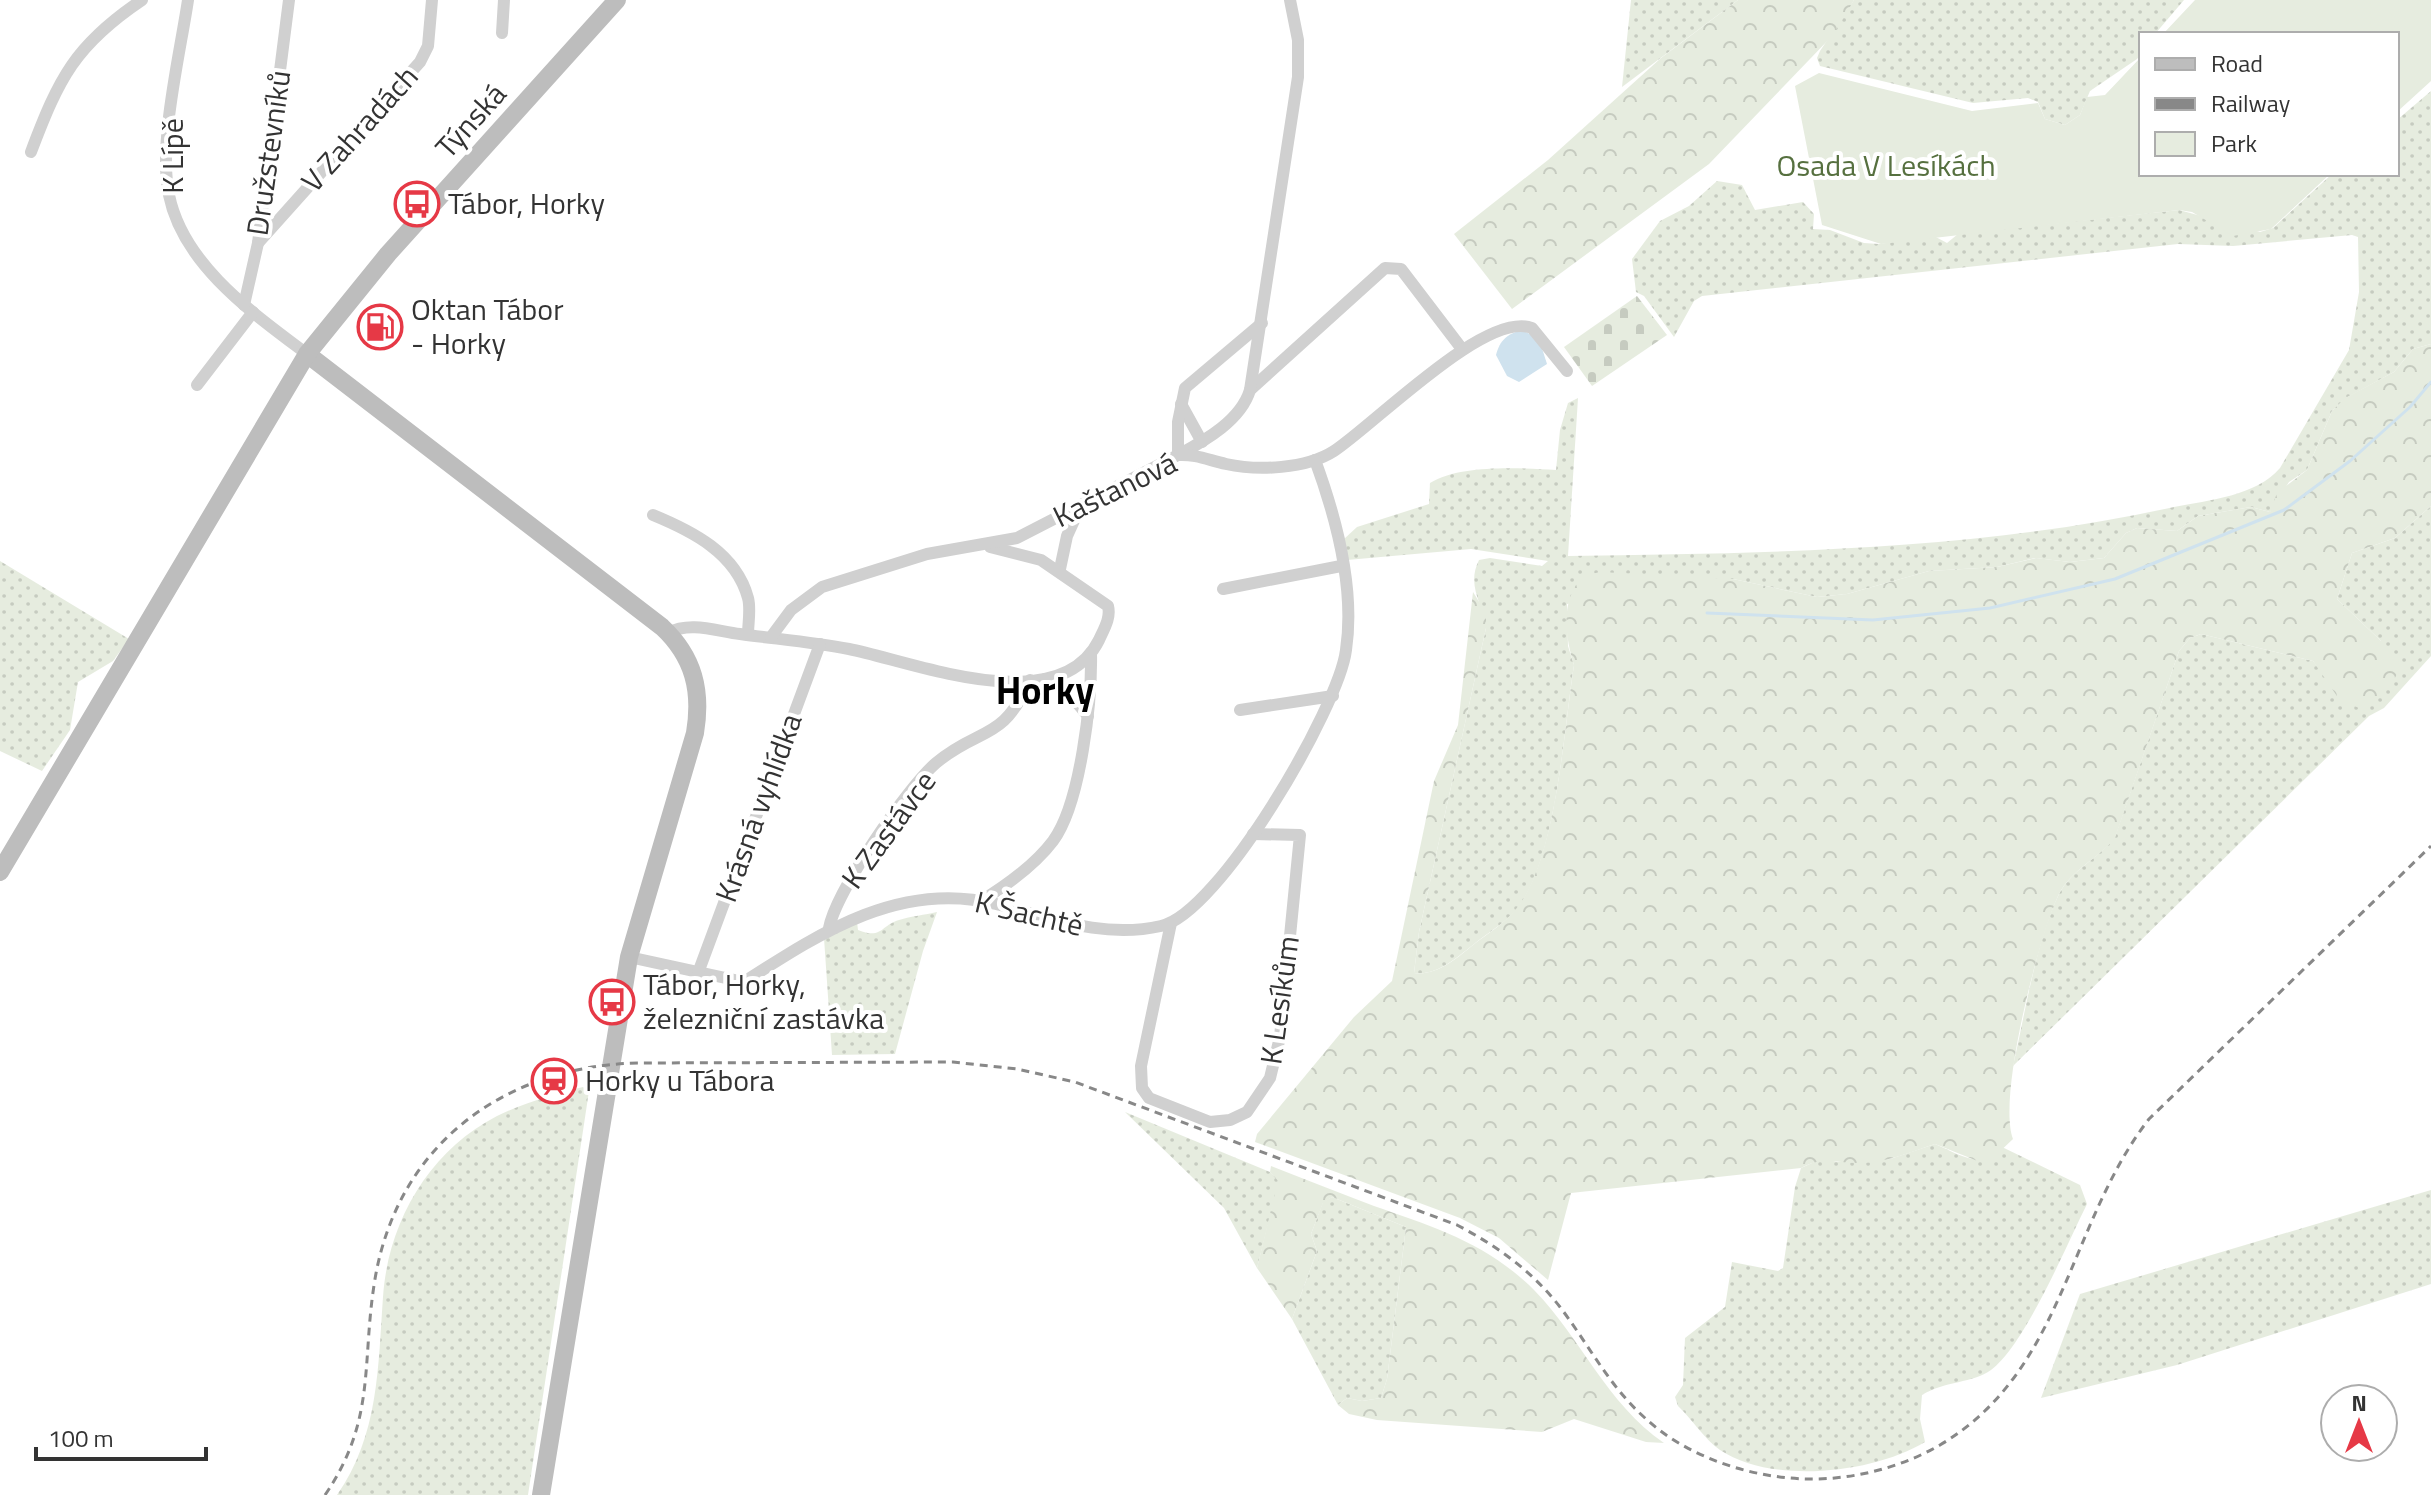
<svg xmlns="http://www.w3.org/2000/svg" width="2431" height="1495" viewBox="0 0 2431 1495" font-family="'Titillium Web',sans-serif">
<defs>
<pattern id="grass-dots" width="8" height="8" patternUnits="userSpaceOnUse" patternTransform="scale(2)"><rect width="8" height="8" fill="#e6ecdf"/><path d="M2 2h.1M6 6h.1" fill="none" stroke="#c6cbc0" stroke-width="1.8" stroke-linecap="round"/></pattern>
<pattern id="forest-crowns" width="20" height="18" patternUnits="userSpaceOnUse" patternTransform="scale(2)"><rect width="20" height="18" fill="#e6ecdf"/><path d="M2 6a3 3 0 1 1 6 0M12 15a3 3 0 1 1 6 0" fill="none" stroke="#c6cbc0"/></pattern>
<pattern id="cemetery-stones" width="16" height="16" patternUnits="userSpaceOnUse" patternTransform="scale(2)"><rect width="16" height="16" fill="#e6ecdf"/><path d="M2 7V4a2 2 0 0 1 4 0v3zM10 15v-3a2 2 0 0 1 4 0v3z" fill="#c6cbc0"/></pattern>
</defs>
<rect width="100%" height="100%" fill="#fff"/>
<g fill="url(#grass-dots)">
<path d="M 1631,0 L 1738,0 L 1622,87 Z"/>
<path d="M 1854,0 L 2184,0 L 2155,34 L 2141,34 L 2141,54 L 2137,59 L 2090,91 L 2080,115 L 2065,125 L 2045,119 L 2038,102 L 2028,98 L 1973,103 L 1820,66 L 1817,58 L 1820,51 Z"/>
<path d="M 2431,91 L 2431,344 L 2413,349 L 2394,372 L 2346,398 L 2332,411 L 2307,470 L 2289,482 L 2270,512 L 2251,507 L 2198,516 L 2177,531 L 2137,528 L 2126,533 L 2104,558 L 2070,562 L 2035,558 L 1997,567 L 1929,571 L 1847,594 L 1817,597 L 1733,579 L 1567,604 L 1568,646 L 1574,665 C 1564,728 1556,863 1516,910 C 1505,923 1486,934 1473,945 C 1456,958 1437,976 1414,973 L 1419,932 L 1486,628 C 1483,603 1466,586 1479,560 L 1490,558 L 1542,566 L 1548,561 L 1471,549 L 1347,560 L 1344,539 L 1357,527 L 1429,504 L 1430,483 C 1461,464 1520,468 1556,470 L 1560,430 L 1568,403 L 1578,398 L 1568,556 C 1771,553 1976,551 2174,507 C 2209,500 2256,496 2280,468 L 2349,350 L 2359,292 L 2358,237 L 2352,235 L 2233,246 L 2178,244 L 1702,296 L 1694,301 L 1674,337 L 1644,296 L 1636,292 L 1632,259 L 1660,221 L 1689,206 L 1717,181 L 1742,185 L 1755,210 L 1803,202 L 1814,214 L 1813,229 L 1830,230 L 1864,243 L 1879,244 L 1934,236 L 1947,243 L 1958,234 L 2179,210 L 2260,232 L 2273,228 L 2332,174 L 2397,174 L 2397,120 Z"/>
<path d="M 2431,506 L 2431,656 L 2384,708 L 2369,716 L 2013,1066 C 2025,1014 2036,941 2059,894 C 2071,870 2099,858 2115,837 L 2179,651 L 2190,638 L 2201,634 L 2313,661 L 2325,676 L 2381,641 L 2337,599 L 2352,553 L 2395,538 Z"/>
<path d="M 0,561 L 129,639 L 113,661 L 78,682 L 70,730 L 42,771 L 0,751 Z"/>
<path d="M 937,912 L 923,951 L 895,1054 L 832,1055 L 824,938 L 857,922 L 858,930 C 882,940 881,925 899,920 C 911,916 925,915 937,912 Z"/>
<path d="M 583,1087 L 589,1091 L 528,1495 L 337,1495 C 379,1435 378,1367 383,1297 C 388,1222 429,1151 497,1116 C 523,1103 555,1094 583,1087 Z"/>
<path d="M 1125,1112 L 1270,1172 L 1279,1181 L 1257,1268 L 1224,1208 Z"/>
<path d="M 1935,1144 C 1959,1154 1983,1172 2002,1147 L 2080,1185 L 2087,1204 C 2067,1244 2025,1345 1991,1370 C 1973,1383 1945,1381 1922,1395 L 1920,1419 L 1925,1442 C 1874,1473 1772,1485 1720,1450 C 1705,1440 1692,1419 1678,1406 L 1675,1397 L 1683,1385 L 1685,1338 L 1725,1307 L 1732,1262 L 1778,1271 L 1783,1268 L 1795,1187 L 1801,1168 L 1823,1158 L 1837,1162 L 1890,1159 Z"/>
<path d="M 2431,1190 L 2431,1284 L 2177,1365 L 2041,1398 L 2080,1294 Z"/>
<path d="M 1332,1197 L 1406,1227 L 1387,1379 L 1381,1398 L 1362,1401 L 1347,1398 L 1338,1405 L 1292,1319 L 1317,1251 L 1311,1234 L 1323,1202 Z"/>
</g>
<g fill="url(#forest-crowns)">
<path d="M 1738,0 L 1854,0 L 1834,34 L 1709,164 L 1512,309 L 1454,234 L 1548,160 L 1661,58 Z"/>
<path d="M 2431,344 L 2431,506 L 2395,538 L 2352,553 L 2337,599 L 2381,641 L 2400,665 C 2395,685 2378,702 2359,708 L 2339,699 L 2313,661 L 2201,634 L 2190,638 L 2179,651 L 2115,838 C 2099,858 2071,870 2059,894 C 2039,936 1997,1097 2013,1139 L 1993,1158 L 1980,1162 L 1935,1144 C 1911,1152 1887,1162 1862,1163 C 1838,1164 1823,1155 1801,1168 L 1571,1193 L 1548,1280 L 1499,1238 L 1460,1218 L 1255,1142 L 1257,1134 L 1354,1017 L 1392,981 L 1434,781 L 1458,725 L 1473,592 L 1486,613 L 1486,628 L 1419,932 L 1414,973 C 1437,976 1457,958 1473,945 C 1487,934 1505,923 1516,909 C 1556,861 1564,729 1574,665 C 1565,636 1560,600 1583,576 L 1600,572 L 1733,579 L 1817,597 L 1847,594 L 1929,571 L 1997,567 L 2036,558 L 2070,562 L 2104,558 L 2126,533 L 2137,528 L 2177,531 L 2198,516 L 2251,507 L 2270,512 L 2277,493 L 2307,470 L 2332,411 L 2345,398 L 2394,372 L 2413,349 Z"/>
<path d="M 1271,1166 C 1305,1179 1339,1193 1374,1206 C 1434,1227 1487,1243 1534,1290 C 1582,1339 1606,1403 1664,1443 L 1646,1442 L 1574,1419 L 1542,1432 L 1377,1420 L 1349,1414 L 1338,1405 L 1347,1398 L 1362,1401 L 1381,1398 L 1387,1379 L 1406,1227 L 1332,1197 L 1323,1203 L 1311,1234 L 1317,1251 L 1292,1319 L 1257,1268 L 1278,1181 L 1270,1172 Z"/>
</g>
<path fill="url(#cemetery-stones)" d="M 1637,296 L 1667,335 L 1592,386 L 1564,347 Z"/>
<g fill="#e6ecdf">
<path d="M 2195,0 L 2431,0 L 2431,81 L 2397,112 L 2397,34 L 2163,34 Z"/>
<path d="M 2141,57 L 2141,174 L 2330,174 L 2271,229 L 2233,236 L 2192,212 L 2179,210 L 1881,244 L 1822,225 L 1795,86 L 1819,73 L 1972,111 L 2038,103 L 2045,119 L 2065,125 L 2080,115 L 2087,97 L 2105,95 Z"/>
</g>
<path fill="#cfe2ee" d="M 1522,330 L 1539,339 L 1547,364 L 1519,382 L 1507,376 L 1496,355 C 1500,340 1507,334 1522,330 Z"/>
<g fill="none" stroke-linecap="round" stroke-linejoin="round">
<path stroke="#cfe2ee" stroke-width="3" d="M 1707,613 L 1873,620 L 1990,608 L 2115,579 L 2284,510 L 2350,461 L 2410,407 L 2431,382"/>
<g stroke="#d0d0d0" stroke-width="12">
<path d="M 188,0 C 180,54 158,144 169,195 C 183,265 254,314 307,354"/>
<path d="M 502,33 L 504,0"/>
<path d="M 31,152 C 59,78 75,45 142,0"/>
<path d="M 258,243 L 420,62 L 428,46 L 432,0"/>
<path d="M 244,305 L 258,243 L 289,0"/>
<path d="M 197,385 L 253,312"/>
<path d="M 1250,390 L 1385,268 L 1401,269 L 1462,349"/>
<path d="M 1181,404 L 1202,442"/>
<path d="M 1180,454 C 1206,440 1241,420 1250,390 L 1298,77 L 1298,40 L 1290,0"/>
<path d="M 1178,455 L 1178,422 L 1185,388 L 1262,323"/>
<path d="M 653,515 C 692,531 736,553 748,598 C 751,609 748,623 748,635"/>
<path d="M 1060,569 L 1067,536 L 1081,505"/>
<path d="M 1223,589 L 1341,566"/>
<path d="M 668,633 C 690,621 716,631 740,634 C 776,639 813,642 849,649 C 914,662 1059,721 1099,640 C 1104,629 1111,618 1108,606 L 1041,560 L 990,547"/>
<path d="M 771,637 L 791,610 L 822,587 L 927,554 L 1017,538 L 1178,455 C 1196,454 1208,460 1226,464 C 1258,471 1306,469 1334,451 C 1375,424 1486,310 1532,328 L 1567,371"/>
<path d="M 1045,679 L 1072,697 L 1088,716"/>
<path d="M 1240,710 L 1333,696"/>
<path d="M 981,901 C 1007,885 1035,865 1053,841 C 1081,803 1092,699 1091,653"/>
<path d="M 1171,923 L 1141,1066 L 1142,1088 L 1149,1098 L 1210,1122 L 1230,1120 L 1247,1112 L 1270,1078 L 1280,1037 L 1300,835 L 1253,834"/>
<path d="M 829,928 C 836,891 907,788 936,763 C 980,726 1002,743 1030,680"/>
<path d="M 629,957 L 744,982 C 820,933 900,880 996,904 C 1051,918 1103,939 1161,926 C 1219,914 1339,707 1346,650 C 1355,590 1336,517 1315,460"/>
<path d="M 698,973 L 820,644"/>
</g>
<g stroke="#bdbdbd" stroke-width="18">
<path d="M 307,354 L 662,627 C 694,657 702,691 695,733 L 629,957 L 541,1495"/>
<path d="M 0,872 L 307,354 L 388,254 L 617,0"/>
</g>
<path stroke="#888" stroke-width="3" stroke-dasharray="8 6" stroke-linecap="butt" d="M 325,1495 C 377,1419 361,1362 375,1279 C 398,1143 506,1066 638,1063 L 953,1062 L 1017,1069 L 1075,1082 L 1457,1225 C 1497,1246 1532,1271 1560,1307 C 1589,1345 1609,1386 1645,1418 C 1688,1458 1754,1479 1812,1479 C 1856,1479 1902,1467 1940,1445 C 2065,1371 2067,1225 2149,1119 L 2431,846"/>
</g>
<defs>
<g id="bus-ring" transform="scale(2.3)"><circle r="9.5" fill="#fff" stroke="#e63946" stroke-width="1.5"/><path d="M-5-6H5V4H4V6H2V4H-2V6H-4V4H-5ZM-3.5-4V0h7V-4ZM-3.5 1.2v1.5H-2V1.2ZM2 1.2v1.5H3.5V1.2Z" fill="#e63946"/></g>
<g id="fuel-ring" transform="scale(2.3)"><circle r="9.5" fill="#fff" stroke="#e63946" stroke-width="1.5"/><path d="M-5.5-6h7V0h2V4h1.3V-2.5L3-4.5l.8-.8L6-3V5H2.5V1h-1V6h-7ZM-4.2-4.7v3.2H.2V-4.7Z" fill="#e63946"/></g>
<g id="station-ring" transform="scale(2.3)"><circle r="9.5" fill="#fff" stroke="#e63946" stroke-width="1.5"/><path d="M-3-6H3Q5-6 5-4V2Q5 4 3 4L4.5 6H3L1.5 4h-3L-3 6H-4.5L-3 4Q-5 4-5 2V-4Q-5-6-3-6ZM-3.5-4v3h7v-3ZM-3.5 1v1.5H-2V1ZM2 1v1.5H3.5V1Z" fill="#e63946"/></g>
</defs>
<g fill-rule="evenodd">
<use href="#bus-ring" x="417" y="204"/>
<use href="#fuel-ring" x="380" y="327"/>
<use href="#bus-ring" x="612" y="1002"/>
<use href="#station-ring" x="554" y="1081"/>
</g>
<g text-anchor="middle" stroke-width="8" stroke-linejoin="round" paint-order="stroke">
<g font-size="30" fill="#333" stroke="#fff">
<text transform="translate(471 121) rotate(-48)" y="10">Týnská</text>
<text transform="translate(360 129) rotate(-48)" y="10">V Zahradách</text>
<text transform="translate(269 153) rotate(-82)" y="10">Družstevníků</text>
<text transform="translate(173 156) rotate(-90)" y="10">K Lípě</text>
<text transform="translate(1115 490) rotate(-26)" y="10">Kaštanová</text>
<text transform="translate(759 808) rotate(-70)" y="10">Krásná vyhlídka</text>
<text transform="translate(889 830) rotate(-54)" y="10">K Zastávce</text>
<text transform="translate(1029 914) rotate(13)" y="10">K Šachtě</text>
<text transform="translate(1280 1000) rotate(-82)" y="10">K Lesíkům</text>
</g>
<g font-size="30" fill="#56703f" stroke="#fff">
<text x="1886" y="176">Osada V Lesíkách</text>
</g>
<g font-size="30" fill="#333" stroke="#fff" text-anchor="start">
<text x="448" y="214">Tábor, Horky</text>
<text x="411" y="320">Oktan Tábor<tspan x="411" dy="34">- Horky</tspan></text>
<text x="643" y="995">Tábor, Horky,<tspan x="643" dy="34">železniční zastávka</tspan></text>
<text x="585" y="1091">Horky u Tábora</text>
</g>
<g font-size="38" font-weight="bold" fill="#000" stroke="#fff">
<text x="1045" y="704">Horky</text>
</g>
</g>
<rect x="2139" y="32" width="260" height="144" fill="#ffffff" stroke="#adadad" stroke-width="2"/>
<rect x="2155" y="58" width="40" height="12" fill="#bdbdbd" stroke="#adadad" stroke-width="2"/>
<text x="2211" y="72" font-size="24" fill="#333333">Road</text>
<rect x="2155" y="98" width="40" height="12" fill="#888888" stroke="#adadad" stroke-width="2"/>
<text x="2211" y="112" font-size="24" fill="#333333">Railway</text>
<rect x="2155" y="132" width="40" height="24" fill="#e6ecdf" stroke="#adadad" stroke-width="2"/>
<text x="2211" y="152" font-size="24" fill="#333333">Park</text>
<g transform="translate(2359 1423)"><circle r="38" fill="#ffffff" stroke="#adadad" stroke-width="2"/>
<path d="M0-6L14 30L0 20L-14 30Z" fill="#e63946"/>
<text y="-12" font-size="22" font-weight="bold" text-anchor="middle" fill="#333333">N</text>
</g>
<path d="M36 1447v12h170v-12" fill="none" stroke="#333333" stroke-width="4"/>
<text x="48" y="1447" font-size="24" fill="#333333" stroke="#ffffff" stroke-width="6" paint-order="stroke">100 m</text>
</svg>
